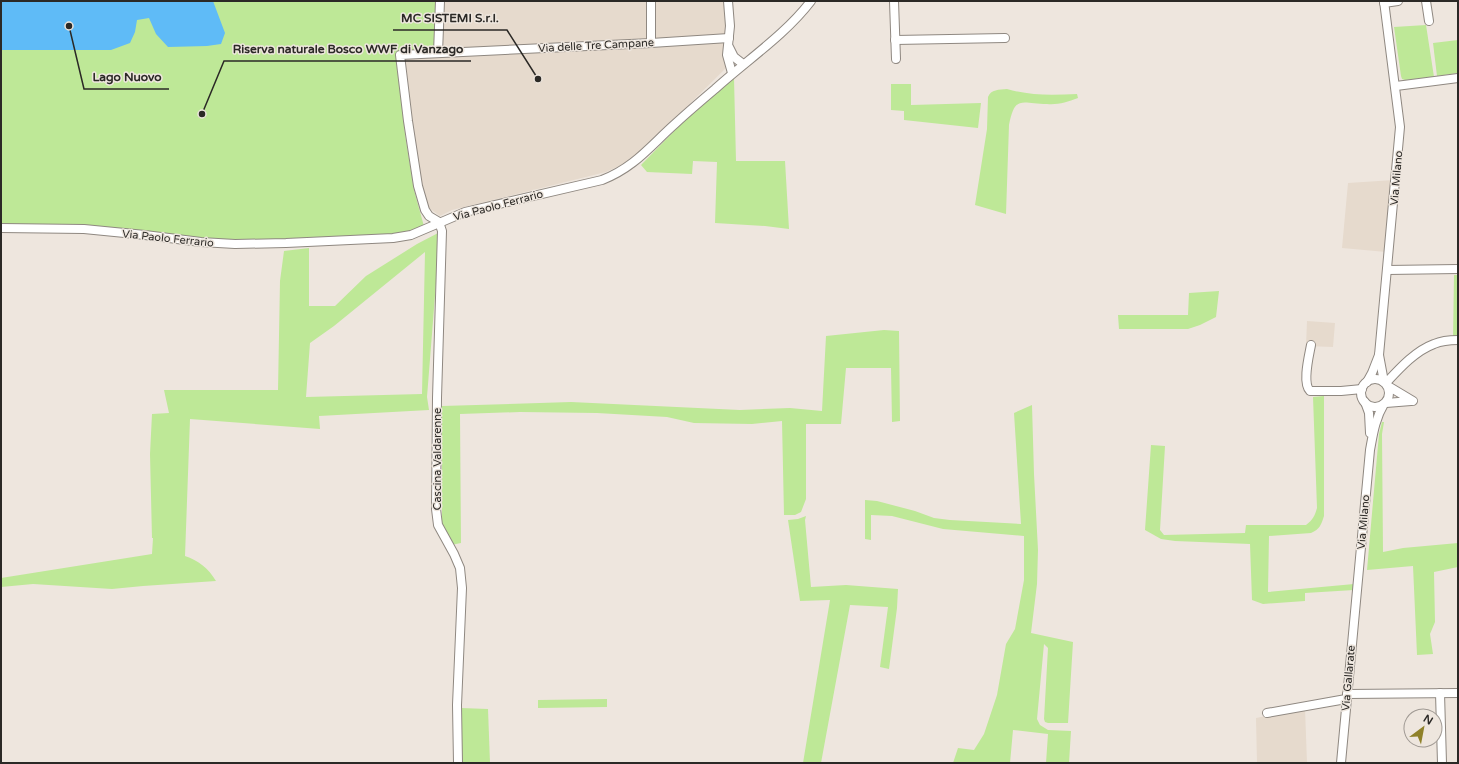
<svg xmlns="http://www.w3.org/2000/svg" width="1459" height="764" viewBox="0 0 1459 764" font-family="'Varela Round',sans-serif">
<rect width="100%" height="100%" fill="#eee6de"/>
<g fill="#e6dacd">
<path d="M 437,1 L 724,1 L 727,67 L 634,159 L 606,172 L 452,210 L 440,216 L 425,205 L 420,188 L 401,49 Z"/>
<path d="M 1394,180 L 1386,252 L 1342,248 L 1348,183 Z"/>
<path d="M 1307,321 L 1335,323 L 1333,347 L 1306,346 Z"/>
<path d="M 1305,708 L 1307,763 L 1257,763 L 1256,718 Z"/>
</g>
<g fill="#bee897" fill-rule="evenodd">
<path d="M 1,1 L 439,1 L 437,52 L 398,52 L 405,134 L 414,190 L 425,230 L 411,235 L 284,243 L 115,233 L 1,228 Z"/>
<path d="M 1426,25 L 1434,77 L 1405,80 L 1402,79 L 1401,76 L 1394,27 Z"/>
<path d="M 1458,40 L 1458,73 L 1437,76 L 1433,43 Z"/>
<path d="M 734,78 L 736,161 L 785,161 L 789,229 L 765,226 L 715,223 L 717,162 L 693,161 L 692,174 L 647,172 L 641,165 L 685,120 Z"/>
<path d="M 891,84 L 911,84 L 911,105 L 981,103 L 978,128 L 904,120 L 904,111 L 891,110 Z"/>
<path d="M 1007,89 C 1030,96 1053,95 1077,94 L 1078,98 C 1067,102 1058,105 1047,104 C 1022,104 1015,94 1009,125 L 1006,214 L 975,205 L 987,129 L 988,97 C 991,89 999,90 1007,89 Z"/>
<path d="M 440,232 L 427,397 L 429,410 L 319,416 L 320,429 L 190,419 L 185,556 C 198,560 209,569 216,581 L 143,586 L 112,589 L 33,584 L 1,587 L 1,578 L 152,554 L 153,538 L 152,538 L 150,454 L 152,414 L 169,413 L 164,390 L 278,390 L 280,281 L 284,251 L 309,248 L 309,306 L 335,306 L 366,276 L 417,244 ZM 425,252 L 422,394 L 306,397 L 310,343 L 334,326 Z"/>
<path d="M 1454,275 L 1458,275 L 1458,338 L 1453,339 Z"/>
<path d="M 1219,291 L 1216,317 L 1200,325 L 1188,329 L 1119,329 L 1118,315 L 1188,315 L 1189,293 Z"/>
<path d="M 884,330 L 899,331 L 900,421 L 892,422 L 891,368 L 846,368 L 841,424 L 806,424 L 806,499 L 801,512 L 795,515 L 784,515 L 782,421 L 752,424 L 694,423 L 667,417 L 597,413 L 520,412 L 460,414 L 461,543 L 451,545 L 442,524 L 442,406 L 571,402 L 740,410 L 790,408 L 822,411 L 826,336 Z"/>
<path d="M 1324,396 L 1324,516 C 1321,525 1320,529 1311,533 L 1269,536 L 1268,592 L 1354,584 L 1354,590 L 1305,593 L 1305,601 L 1263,604 L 1252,600 L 1250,544 L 1175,541 L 1161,539 L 1145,530 L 1151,445 L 1165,446 L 1160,530 L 1164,535 L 1245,533 L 1246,525 L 1306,525 C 1313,520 1315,515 1317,508 L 1313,397 Z"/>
<path d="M 1032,405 L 1034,474 L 1038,550 L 1037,584 L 1031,633 L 1073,642 L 1068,723 L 1048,723 L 1045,722 L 1044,719 L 1048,648 L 1044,644 L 1037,719 L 1040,725 L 1048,730 L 1071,731 L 1069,763 L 1046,763 L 1048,734 L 1013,730 L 1010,763 L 953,763 L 958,748 L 974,750 L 984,734 L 997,695 L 1006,644 L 1015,629 L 1024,580 L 1024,536 L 943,529 L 892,516 L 871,515 L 871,540 L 865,539 L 865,500 L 877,501 L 915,511 L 934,518 L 950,520 L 1021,524 L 1014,413 Z"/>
<path d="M 1382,422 L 1384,422 L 1382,434 L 1383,552 L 1403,548 L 1458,543 L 1458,567 L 1434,572 L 1435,622 L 1430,634 L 1433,654 L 1417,655 L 1413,566 L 1367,570 L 1379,434 Z"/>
<path d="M 806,516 L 805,520 L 811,587 L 846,585 L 898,589 L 897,608 L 889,669 L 880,667 L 888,607 L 850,605 L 821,763 L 803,763 L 830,600 L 800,601 L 788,520 L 798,519 Z"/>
<path d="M 607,699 L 607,707 L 538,708 L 538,700 Z"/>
<path d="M 461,708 L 488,709 L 490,763 L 462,763 Z"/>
</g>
<path fill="#5fbbf7" d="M 1,1 L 213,1 L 225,33 L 221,44 L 207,46 L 168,47 L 156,34 L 149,18 L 137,20 L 135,32 L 130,43 L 111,50 L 1,50 Z"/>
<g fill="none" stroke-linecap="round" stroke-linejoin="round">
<g stroke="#8f8881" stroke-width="10">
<g id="minor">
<path d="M 728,1 L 730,26 L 727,55 L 732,73"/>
<path d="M 894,1 L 896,59"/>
<path d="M 1426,1 L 1429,21"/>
<path d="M 1384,3 L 1398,1"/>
<path d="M 895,40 L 1005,38"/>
<path d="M 651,43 L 651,1"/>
<path d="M 729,47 L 734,57 L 743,64"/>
<path d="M 438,53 L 440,1"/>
<path d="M 1396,86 L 1458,78"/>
<path d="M 1,228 L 84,229 L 145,235 L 201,242 L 235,244 L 286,243 L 393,238 L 411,235 L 465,212 L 602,180 C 635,167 650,146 676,123 C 689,111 702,100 715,89 C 747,60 785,35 811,1"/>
<path d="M 1387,270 L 1458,269"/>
<path d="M 1311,345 C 1309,356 1302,383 1310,391 L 1341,391 L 1362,389"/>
<path d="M 1379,355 L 1384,382"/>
<circle cx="1375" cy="393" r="14"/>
<path d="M 1367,382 L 1372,373 L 1379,355 L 1400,127 L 1384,1"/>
<path d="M 1386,383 C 1399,369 1415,351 1434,344 C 1441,341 1450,340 1458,340"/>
<path d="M 1388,386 L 1413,401"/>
<path d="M 1365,402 L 1369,413 L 1370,433"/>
<path d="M 1386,403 L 1411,401"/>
<path d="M 1440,693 L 1442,763"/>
<path d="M 1347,694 L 1458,693"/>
<path d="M 1267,713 L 1346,699"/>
<path d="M 458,763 L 457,705 L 462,588 L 460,568 L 454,554 L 438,525 L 436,509 L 437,398 L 442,231 L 439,222 L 429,216 L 425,210 L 418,186 L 408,121 L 400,55 L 651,43 L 729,38"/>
<path d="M 1341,763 L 1370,450 C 1373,434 1375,419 1384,404"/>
</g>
</g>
<use href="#minor" stroke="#fff" stroke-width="8"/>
</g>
<g text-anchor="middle" stroke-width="3" stroke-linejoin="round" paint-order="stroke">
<g font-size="11" fill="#2b2926" stroke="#eee6de">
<text transform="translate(596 45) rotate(-3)" y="4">Via delle Tre Campane</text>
<text transform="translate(1396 178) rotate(-85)" y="4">Via Milano</text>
<text transform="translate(498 205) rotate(-15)" y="4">Via Paolo Ferrario</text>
<text transform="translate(168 238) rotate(6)" y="4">Via Paolo Ferrario</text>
<text transform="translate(437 459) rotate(-90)" y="4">Cascina Valdarenne</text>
<text transform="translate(1363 522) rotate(-85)" y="4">Via Milano</text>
<text transform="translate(1348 678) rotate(-85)" y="4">Via Gallarate</text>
</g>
</g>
<path fill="none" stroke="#2b2926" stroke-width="1.5" d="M538 79L507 30H393M202 114L224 61H471M69 26L84 89H169"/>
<g fill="#2b2926" stroke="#eee6de" stroke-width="1.5">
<circle cx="538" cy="79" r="4"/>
<circle cx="202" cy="114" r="4"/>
<circle cx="69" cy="26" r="4"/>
</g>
<g font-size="12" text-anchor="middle" font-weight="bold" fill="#2b2926" stroke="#eee6de" stroke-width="3" stroke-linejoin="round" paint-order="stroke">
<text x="450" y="22">MC SISTEMI S.r.l.</text>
<text x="348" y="53">Riserva naturale Bosco WWF di Vanzago</text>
<text x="127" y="81">Lago Nuovo</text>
</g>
<rect width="1459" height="764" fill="none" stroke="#2b2926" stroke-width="4"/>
<g transform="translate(1423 728) rotate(32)"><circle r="19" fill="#eee6de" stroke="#a09a94"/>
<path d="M0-3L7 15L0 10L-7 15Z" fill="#8f8129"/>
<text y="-6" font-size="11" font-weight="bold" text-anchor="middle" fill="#2b2926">N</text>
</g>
</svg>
